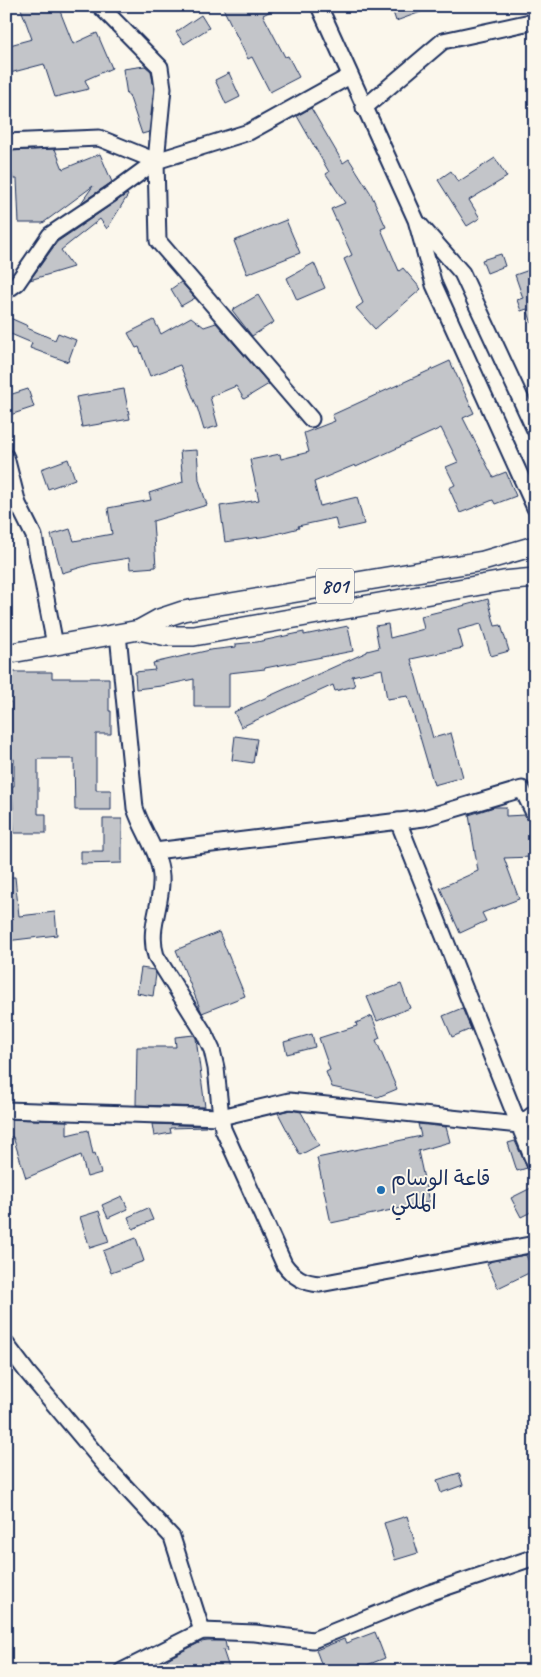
<svg xmlns="http://www.w3.org/2000/svg" width="541" height="1677" viewBox="0 0 541 1677" font-family="Caveat,'Playpen Sans Arabic',sans-serif">
<rect width="100%" height="100%" fill="#fbf7ec"/>
<filter id="ink" filterUnits="userSpaceOnUse"><feTurbulence type="fractalNoise" baseFrequency=".02" numOctaves="2"/><feDisplacementMap in="SourceGraphic" scale="10" xChannelSelector="R" yChannelSelector="G"/><feConvolveMatrix kernelMatrix="1 2 1 2 8 2 1 2 1" color-interpolation-filters="sRGB"/></filter>
<g filter="url(#ink)">
<g fill="#c3c5c9" stroke="#1b2f5e">
<path d="M 20,6 L 58,6 L 73,44 L 97,33 L 112,68 L 85,80 L 89,89 L 55,97 L 44,64 L 6,74 L 6,46 L 32,39 Z"/>
<path d="M 222,6 L 281,6 L 263,15 L 285,57 L 288,56 L 299,77 L 270,92 L 252,57 L 248,59 Z"/>
<path d="M 391,6 L 431,6 L 432,8 L 396,21 Z"/>
<path d="M 201,15 L 209,28 L 184,44 L 176,32 Z"/>
<path d="M 145,66 L 151,71 L 154,88 L 149,132 L 142,134 L 129,95 L 127,95 L 123,69 Z"/>
<path d="M 229,73 L 240,97 L 226,104 L 215,80 Z"/>
<path d="M 311,108 L 343,163 L 349,159 L 370,192 L 386,227 L 381,229 L 399,271 L 403,268 L 421,289 L 375,329 L 356,308 L 363,303 L 344,259 L 352,255 L 331,209 L 345,203 L 326,174 L 329,172 L 297,116 Z"/>
<path d="M 55,149 L 63,169 L 100,154 L 112,182 L 81,203 L 93,186 L 43,223 L 19,223 L 17,179 L 13,179 L 8,151 Z"/>
<path d="M 495,158 L 507,177 L 469,200 L 480,218 L 467,226 L 438,180 L 451,171 L 458,182 Z"/>
<path d="M 127,194 L 128,195 L 107,229 L 100,219 L 61,250 L 73,267 L 30,280 L 57,242 Z"/>
<path d="M 286,220 L 300,253 L 247,274 L 234,241 Z"/>
<path d="M 501,254 L 505,266 L 487,273 L 482,260 Z"/>
<path d="M 314,263 L 325,288 L 297,300 L 287,278 Z"/>
<path d="M 535,268 L 535,327 L 533,327 L 527,309 L 521,311 L 517,300 L 523,298 L 515,275 Z"/>
<path d="M 181,282 L 195,298 L 181,306 L 171,289 Z"/>
<path d="M 258,295 L 274,322 L 252,336 L 232,310 Z"/>
<path d="M 191,317 L 204,327 L 216,323 L 269,384 L 244,399 L 236,386 L 210,397 L 218,426 L 204,430 L 197,407 L 180,365 L 150,376 L 139,347 L 136,348 L 128,333 L 154,320 L 161,334 Z"/>
<path d="M 10,318 L 28,326 L 27,328 L 55,340 L 58,333 L 76,340 L 68,362 L 30,348 L 32,343 L 6,332 L 6,326 Z"/>
<path d="M 450,361 L 474,413 L 463,418 L 493,477 L 506,472 L 516,496 L 495,504 L 493,500 L 460,513 L 449,488 L 455,485 L 446,467 L 458,462 L 441,428 L 356,467 L 355,465 L 314,482 L 320,506 L 357,497 L 364,524 L 338,530 L 335,518 L 298,526 L 299,528 L 268,536 L 225,542 L 220,506 L 259,500 L 250,460 L 280,454 L 281,459 L 309,452 L 304,433 L 335,421 L 332,415 Z"/>
<path d="M 28,389 L 34,407 L 10,415 L 6,405 L 6,396 Z"/>
<path d="M 124,389 L 130,419 L 82,427 L 76,397 Z"/>
<path d="M 197,450 L 199,480 L 207,505 L 153,521 L 156,567 L 130,569 L 129,558 L 92,564 L 62,573 L 51,535 L 70,529 L 74,541 L 112,534 L 108,508 L 151,500 L 149,493 L 183,482 L 180,451 Z"/>
<path d="M 68,459 L 75,479 L 48,489 L 41,469 Z"/>
<path d="M 488,599 L 495,626 L 501,625 L 509,651 L 491,656 L 481,624 L 458,630 L 463,648 L 411,659 L 433,738 L 451,733 L 463,777 L 434,785 L 408,696 L 387,699 L 382,669 L 352,676 L 355,686 L 335,691 L 333,685 L 241,727 L 234,712 L 367,652 L 367,651 L 379,648 L 375,626 L 388,624 L 390,638 L 424,629 L 421,616 L 462,606 Z"/>
<path d="M 348,626 L 353,651 L 265,668 L 265,669 L 229,673 L 229,707 L 194,707 L 194,679 L 161,686 L 136,689 L 135,672 L 155,670 L 153,663 L 210,650 L 236,647 L 236,644 L 257,642 L 304,632 L 304,635 Z"/>
<path d="M 6,672 L 52,672 L 52,678 L 109,678 L 109,711 L 111,711 L 111,734 L 96,734 L 96,790 L 111,790 L 111,810 L 75,810 L 74,759 L 38,759 L 38,814 L 46,814 L 46,833 L 14,833 L 12,786 L 14,786 L 14,759 L 11,759 L 11,702 L 6,702 Z"/>
<path d="M 235,736 L 257,739 L 253,763 L 232,760 Z"/>
<path d="M 494,807 L 506,807 L 506,816 L 525,815 L 532,823 L 533,857 L 504,858 L 519,899 L 482,913 L 486,921 L 460,933 L 440,888 L 478,871 L 469,815 Z"/>
<path d="M 103,819 L 122,819 L 122,863 L 81,864 L 81,851 L 103,851 Z"/>
<path d="M 6,877 L 15,877 L 19,916 L 55,912 L 57,935 L 6,941 Z"/>
<path d="M 219,932 L 245,996 L 202,1013 L 176,950 Z"/>
<path d="M 141,968 L 154,970 L 156,974 L 153,996 L 137,993 Z"/>
<path d="M 401,984 L 410,1008 L 377,1021 L 367,997 Z"/>
<path d="M 462,1008 L 471,1029 L 452,1037 L 443,1016 Z"/>
<path d="M 372,1016 L 380,1038 L 376,1040 L 397,1089 L 378,1097 L 332,1087 L 326,1072 L 330,1070 L 319,1038 L 357,1026 L 356,1023 Z"/>
<path d="M 312,1034 L 315,1047 L 287,1054 L 284,1042 Z"/>
<path d="M 194,1035 L 196,1038 L 205,1107 L 136,1105 L 137,1047 L 176,1047 L 175,1037 Z"/>
<path d="M 290,1110 L 301,1112 L 319,1145 L 300,1155 L 278,1113 Z"/>
<path d="M 6,1119 L 67,1121 L 67,1135 L 88,1130 L 93,1154 L 95,1153 L 101,1173 L 87,1177 L 81,1155 L 26,1178 L 13,1137 L 6,1137 Z"/>
<path d="M 152,1124 L 206,1126 L 206,1127 L 170,1128 L 171,1133 L 154,1136 Z"/>
<path d="M 418,1124 L 446,1127 L 450,1142 L 418,1151 L 429,1202 L 331,1223 L 317,1158 L 421,1136 Z"/>
<path d="M 515,1141 L 527,1168 L 517,1171 L 508,1143 Z"/>
<path d="M 535,1186 L 535,1210 L 521,1217 L 511,1198 Z"/>
<path d="M 122,1196 L 128,1209 L 108,1218 L 102,1205 Z"/>
<path d="M 148,1208 L 153,1220 L 133,1229 L 128,1217 Z"/>
<path d="M 99,1211 L 109,1242 L 90,1248 L 80,1217 Z"/>
<path d="M 136,1238 L 144,1261 L 111,1273 L 103,1251 Z"/>
<path d="M 526,1255 L 533,1271 L 498,1288 L 487,1264 L 492,1261 Z"/>
<path d="M 459,1473 L 463,1485 L 441,1493 L 437,1480 Z"/>
<path d="M 407,1516 L 418,1553 L 395,1560 L 384,1523 Z"/>
<path d="M 375,1632 L 385,1658 L 362,1667 L 361,1664 L 344,1671 L 324,1671 L 316,1650 L 344,1639 L 346,1643 Z"/>
<path d="M 208,1641 L 225,1641 L 227,1651 L 223,1650 L 230,1671 L 152,1671 L 171,1657 L 201,1642 Z"/>
</g>
<g fill="none" stroke-linecap="round" stroke-linejoin="round">
<g stroke="#1b2f5e" stroke-width="19">
<g id="minor">
<path d="M 100,6 L 160,67 L 163,88 L 156,161 L 158,241 L 311,419"/>
<path d="M 319,6 L 416,220 L 434,285 L 535,508"/>
<path d="M 364,108 L 443,41 L 535,21"/>
<path d="M 6,142 L 99,138 L 156,161"/>
<path d="M 419,224 L 462,273 L 535,430"/>
<path d="M 6,291 L 17,283 L 50,235 L 111,194 L 156,161 L 249,132 L 350,76"/>
<path d="M 6,457 L 18,504 L 34,536 L 55,645"/>
<path d="M 118,634 L 135,808 C 142,831 159,851 161,876 C 163,904 147,928 156,956 L 204,1033 L 212,1050 L 216,1068 L 221,1117 L 223,1129 L 284,1264 C 293,1277 304,1283 320,1284 L 535,1244"/>
<path d="M 398,821 L 519,1125"/>
<path d="M 155,851 L 424,818 L 522,789 L 535,815"/>
<path d="M 6,1110 L 221,1117 L 289,1101 L 519,1125 L 535,1164"/>
<path d="M 519,1125 L 535,1113"/>
<path d="M 6,1344 L 27,1372 L 105,1465 L 172,1537 L 202,1631"/>
<path d="M 122,1671 L 202,1631 L 255,1633 L 313,1640 L 429,1593 L 535,1557"/>
</g>
</g>
<g stroke="#1b2f5e" stroke-width="22">
<g id="major">
<path d="M 139,630 L 167,636 L 194,636 L 503,581 L 535,578"/>
<path d="M 6,654 L 139,630 L 159,619 L 183,611 L 483,561 L 534,546"/>
</g>
</g>
<use href="#minor" stroke="#fbf7ec" stroke-width="15"/>
<use href="#major" stroke="#fbf7ec" stroke-width="19"/>
</g>
</g>
<circle fill="#1f6fb2" stroke="#fbf7ec" stroke-width="2" cx="381" cy="1190" r="5"/>
<g text-anchor="middle" stroke-width="4" stroke-linejoin="round" paint-order="stroke">
<rect fill="#fbf7ec" stroke="#5e6b89" stroke-width="1" x="316" y="568.5" width="38" height="35" rx="4"/>
<g font-size="20" font-weight="bold" fill="#1b2f5e">
<text x="335" y="593">801</text>
</g>
<g font-size="21" fill="#1b2f5e" stroke="#fbf7ec" text-anchor="start">
<text x="391" y="1185">قاعة الوسام<tspan x="391" dy="24">الملكي</tspan></text>
</g>
</g>
<rect width="541" height="1677" fill="none" stroke="#fbf7ec" stroke-width="25"/>
<rect x="12" y="12" width="516" height="1652" fill="none" stroke="#1b2f5e" stroke-width="2" filter="url(#ink)"/>
</svg>
